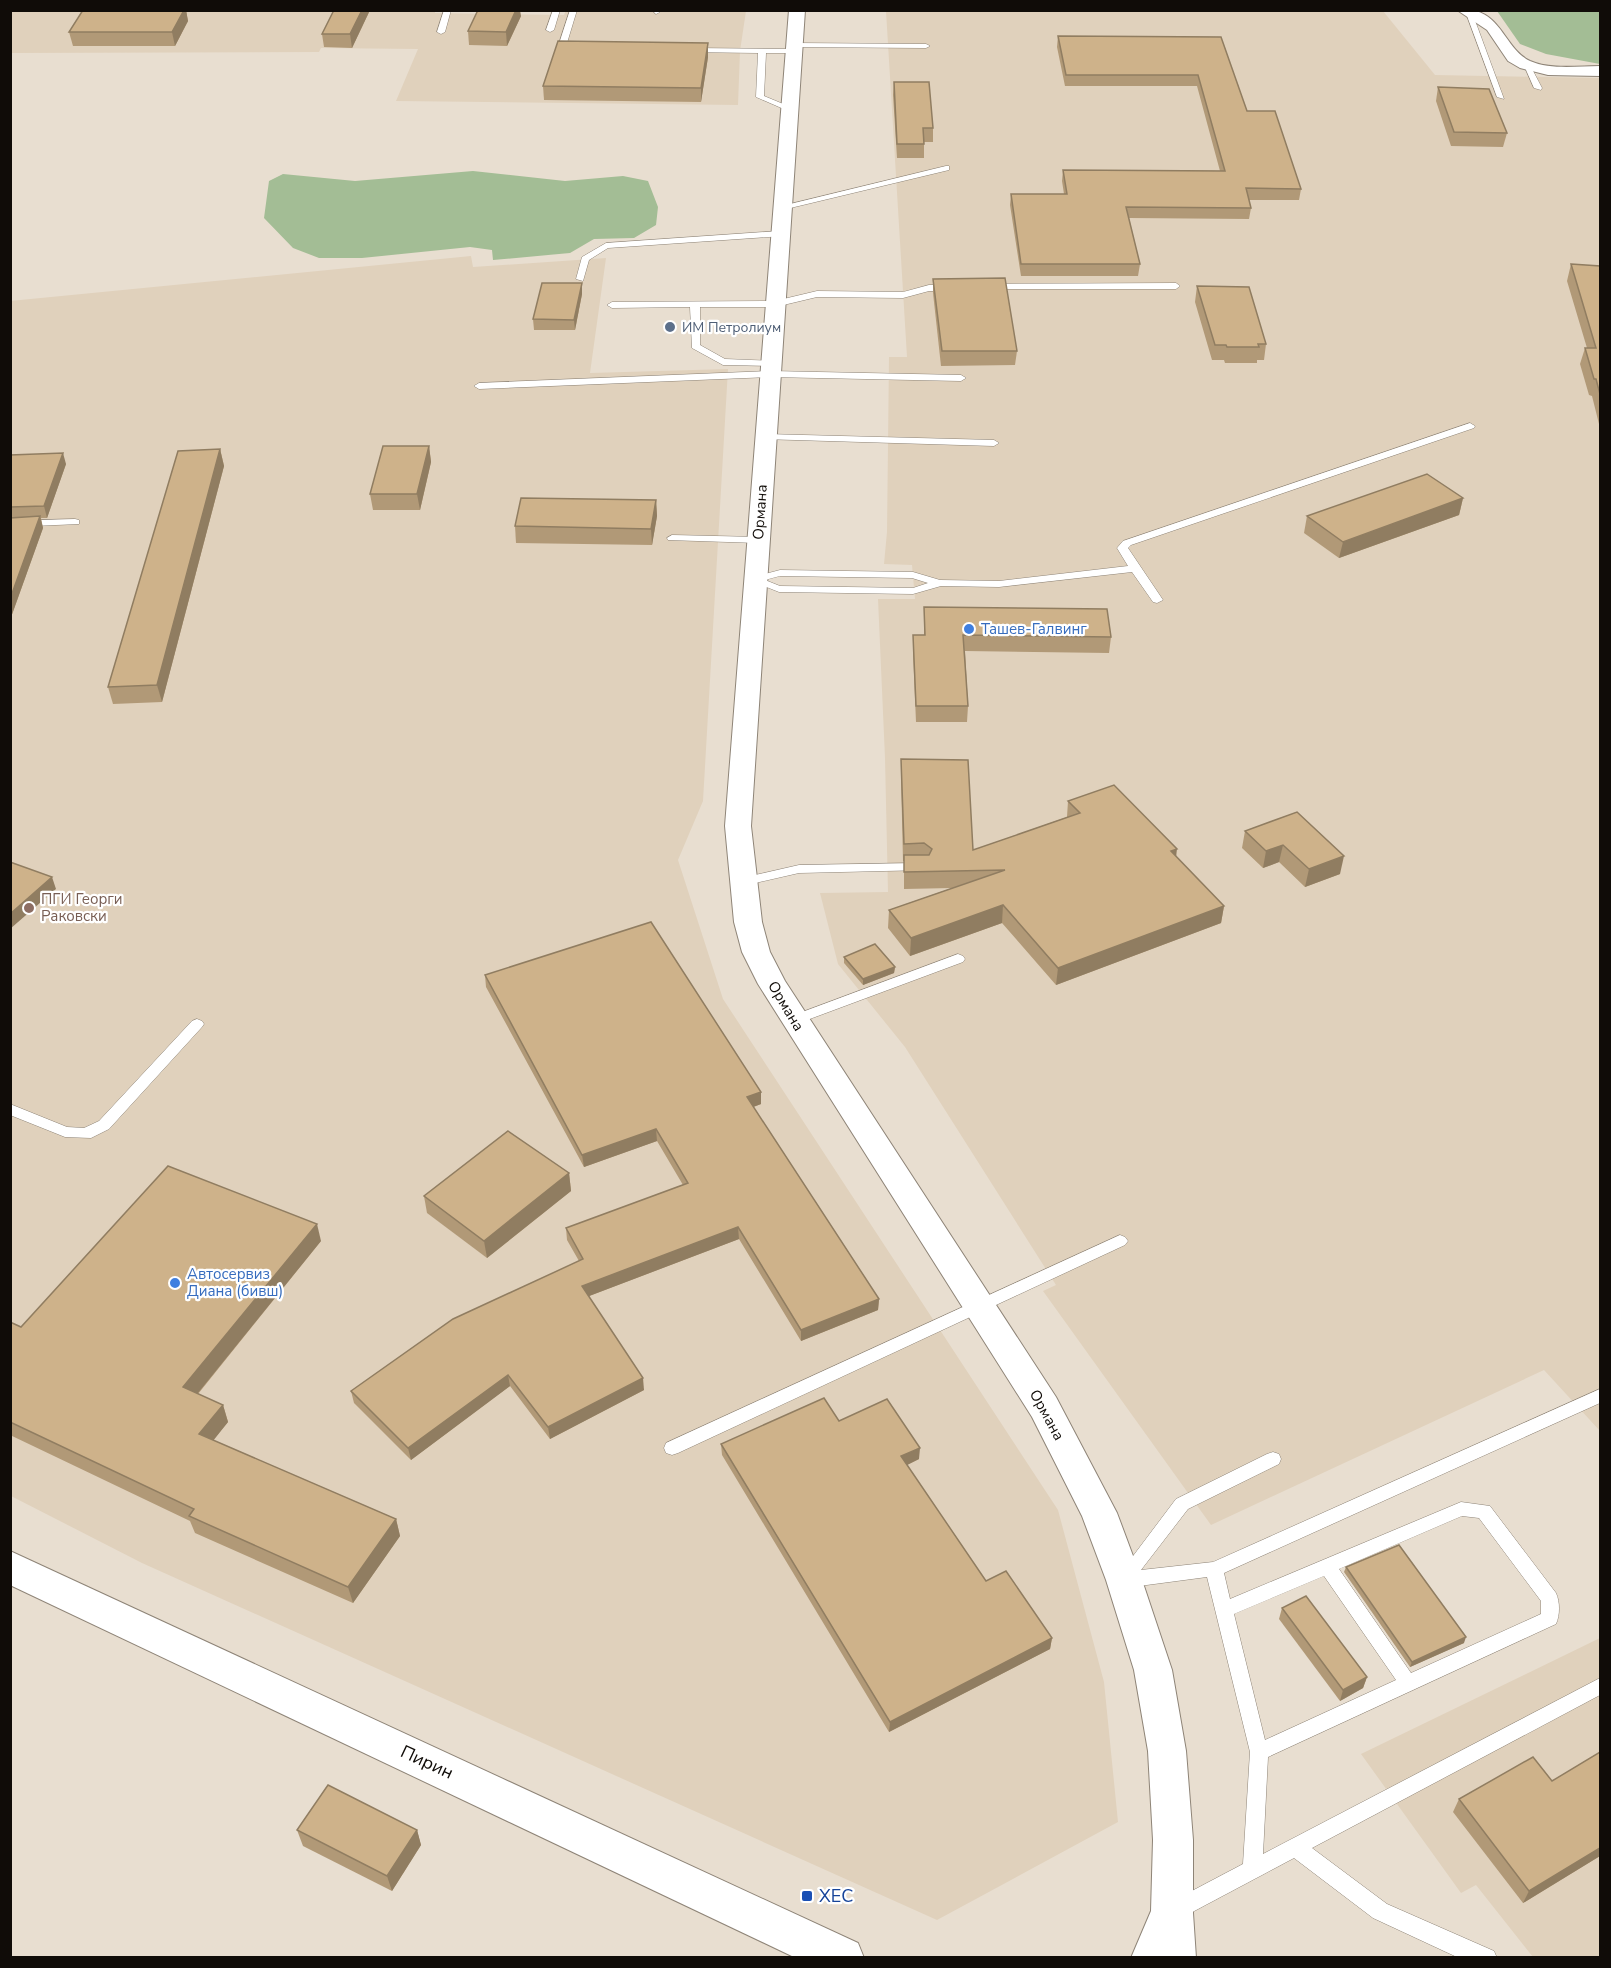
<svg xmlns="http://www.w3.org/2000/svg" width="1611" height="1968" viewBox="0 0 1611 1968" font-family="'Nunito Sans',sans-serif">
<rect width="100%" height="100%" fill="#e8ded0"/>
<g fill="#e0d1bc">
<path d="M 435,10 L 435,13 L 564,15 L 566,10 L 746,11 L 740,51 L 738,105 L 396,101 L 418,49 L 321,48 L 319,52 L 11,53 L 10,11 Z"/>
<path d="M 886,11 L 1383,11 L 1435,75 L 1600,78 L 1600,1431 L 1544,1370 L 1211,1525 L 1043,1291 L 1056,1285 L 905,1047 L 838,964 L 820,893 L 888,892 L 885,758 L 878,599 L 915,599 L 912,565 L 884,564 L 887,532 L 889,357 L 907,357 Z"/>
<path d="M 471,256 L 473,267 L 606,258 L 590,373 L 728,369 L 703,801 L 678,860 L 723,999 L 1058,1510 L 1104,1682 L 1118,1822 L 937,1920 L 142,1563 L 11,1496 L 10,301 Z"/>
<path d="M 1600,1638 L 1600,1957 L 1533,1957 L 1476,1885 L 1461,1893 L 1361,1754 Z"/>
</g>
<g fill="#a3bd95">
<path d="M 1497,11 L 1600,11 L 1600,64 L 1546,54 L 1520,44 Z"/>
<path d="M 473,171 L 565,181 L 623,176 L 648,181 L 658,207 L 656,225 L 634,238 L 594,239 L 570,253 L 493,260 L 492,250 L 470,247 L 362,258 L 319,258 L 293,248 L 264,218 L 269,181 L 283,174 L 355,181 Z"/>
</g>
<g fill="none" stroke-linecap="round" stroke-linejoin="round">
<g stroke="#8e8477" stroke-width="1">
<g id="lane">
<path d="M 444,10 L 451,10 L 445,32 L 441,34 L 437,32 Z"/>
<path d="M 553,10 L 560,10 L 554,30 L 550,32 L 546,30 Z"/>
<path d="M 570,10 L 577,10 L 567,43 L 579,48 L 575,50 L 559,44 Z"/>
<path d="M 652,10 L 660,10 L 660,12 L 656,14 Z"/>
<path d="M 1466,13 L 1473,15 L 1504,99 L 1497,97 Z"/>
<path d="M 794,43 L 926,44 L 930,46 L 926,48 L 791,47 L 791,43 Z"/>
<path d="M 690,48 L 796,49 L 796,53 L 766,53 L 764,96 L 793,108 L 786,110 L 756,97 L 758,53 L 687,52 L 686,50 Z"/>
<path d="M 1523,63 L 1530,65 L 1542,88 L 1541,90 L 1534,88 Z"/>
<path d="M 946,166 L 949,166 L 949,170 L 782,210 L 778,207 Z"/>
<path d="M 780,231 L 783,232 L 783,236 L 608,248 L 589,260 L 583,281 L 576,279 L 582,257 L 606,243 Z"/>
<path d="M 990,284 L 1176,283 L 1180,286 L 1176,289 L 987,289 L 987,285 Z"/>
<path d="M 929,285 L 949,285 L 954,288 L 949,291 L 929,291 L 903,298 L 817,297 L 775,307 L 700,307 L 700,345 L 725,359 L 774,361 L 774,365 L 771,366 L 723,365 L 692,348 L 690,307 L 612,308 L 607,305 L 612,302 L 775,301 L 817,291 L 903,292 Z"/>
<path d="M 770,371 L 961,375 L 966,378 L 961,381 L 770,377 L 479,389 L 474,386 L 479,383 Z"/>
<path d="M 1470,423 L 1475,426 L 1474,428 L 1131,545 L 1128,548 L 1163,600 L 1157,603 L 1153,602 L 1132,572 L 999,587 L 941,586 L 913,594 L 779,592 L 749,580 L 750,578 L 780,570 L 913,572 L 940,580 L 999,581 L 1128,566 L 1117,548 L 1123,541 ZM 780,576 L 912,578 L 928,583 L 913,588 L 780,586 L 765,580 Z"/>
<path d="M 765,434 L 994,440 L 999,443 L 994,446 L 761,439 L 761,435 Z"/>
<path d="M 75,519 L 79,520 L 79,524 L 10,527 L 10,521 Z"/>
<path d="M 672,535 L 758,537 L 763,540 L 758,543 L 668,540 L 667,538 Z"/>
<path d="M 921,863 L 927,867 L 926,870 L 799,873 L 742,886 L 736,882 L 742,878 L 799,865 Z"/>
<path d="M 958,954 L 963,956 L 965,959 L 963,962 L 799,1023 L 789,1023 L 787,1020 L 789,1017 Z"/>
<path d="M 197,1019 L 202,1021 L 204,1024 L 202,1027 L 109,1129 L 91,1138 L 65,1137 L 10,1115 L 10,1104 L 67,1127 L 84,1128 L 99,1121 L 192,1021 Z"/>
<path d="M 1120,1235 L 1125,1237 L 1128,1241 L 1125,1245 L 678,1453 L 672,1455 L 666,1453 L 664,1448 L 666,1443 Z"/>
<path d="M 1600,1389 L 1600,1403 L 1224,1573 L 1230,1599 L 1461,1502 L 1490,1506 L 1556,1593 C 1560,1602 1560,1615 1556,1624 L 1268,1757 L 1263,1854 L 1600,1678 L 1600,1695 L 1312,1848 L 1387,1904 L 1494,1951 L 1497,1958 L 1459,1958 L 1373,1918 L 1294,1858 L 1183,1917 L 1176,1920 L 1169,1917 L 1166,1910 L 1169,1903 L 1243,1864 L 1250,1752 L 1207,1577 L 1124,1588 L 1118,1585 L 1115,1580 L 1176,1499 L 1267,1454 L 1273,1452 L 1279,1454 L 1281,1459 L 1279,1464 L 1188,1509 L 1141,1570 L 1213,1562 ZM 1462,1516 L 1479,1518 L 1541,1601 L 1541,1614 L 1411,1673 L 1339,1569 ZM 1324,1576 L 1396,1680 L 1265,1740 L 1234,1614 Z"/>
</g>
</g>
<g stroke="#8e8477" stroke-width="2">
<g id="street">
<path d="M 789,10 L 805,10 L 751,826 L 762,922 L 770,952 L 785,981 L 1056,1397 L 1117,1513 L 1142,1580 L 1172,1670 L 1186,1751 L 1193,1840 L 1193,1913 L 1196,1958 L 1131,1958 L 1151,1911 L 1153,1840 L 1148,1751 L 1134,1670 L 1106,1580 L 1082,1516 L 1032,1417 L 758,984 L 742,952 L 734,922 L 725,826 Z"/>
<path d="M 1457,10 C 1462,10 1470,9 1476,11 C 1502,18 1507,50 1530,61 C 1550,70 1578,66 1600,66 L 1600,76 L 1548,75 L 1520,68 L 1508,61 L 1487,30 Z"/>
<path d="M 10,1551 L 858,1943 L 864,1958 L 796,1958 L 10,1585 Z"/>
</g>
</g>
<use href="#lane" fill="#fff" fill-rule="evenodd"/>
<use href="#street" fill="#fff" fill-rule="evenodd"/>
</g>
<g fill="#b19977">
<path d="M 83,10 L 186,10 L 188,21 L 175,46 L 73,46 L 69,32 Z"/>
<path d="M 334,10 L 370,10 L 352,48 L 324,47 L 322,34 Z"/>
<path d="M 521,16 L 507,46 L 469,45 L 468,31 Z"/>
<path d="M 1058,36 L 1221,37 L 1247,111 L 1301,189 L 1299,200 L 1249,200 L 1251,208 L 1249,219 L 1129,218 L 1140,264 L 1138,276 L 1021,276 L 1010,205 L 1011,194 L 1064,194 L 1062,181 L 1063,170 L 1220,171 L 1197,86 L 1065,86 L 1057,47 Z"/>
<path d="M 708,57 L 701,102 L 544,100 L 543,86 Z"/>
<path d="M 894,82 L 933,128 L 933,142 L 924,142 L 924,158 L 897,158 L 893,95 Z"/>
<path d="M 1438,87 L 1507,133 L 1503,147 L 1451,146 L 1436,101 Z"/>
<path d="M 1571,264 L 1600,266 L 1600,428 L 1592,396 L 1589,395 L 1580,364 L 1585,348 L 1587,348 L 1567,281 Z"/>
<path d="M 933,279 L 1017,351 L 1015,365 L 941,366 L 933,293 Z"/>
<path d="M 582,283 L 582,294 L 575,330 L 534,330 L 533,319 Z"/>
<path d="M 1197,286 L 1266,344 L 1264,360 L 1257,360 L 1257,363 L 1225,363 L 1224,360 L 1212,360 L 1195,302 Z"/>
<path d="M 429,446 L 431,462 L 420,510 L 373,510 L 370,494 Z"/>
<path d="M 220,449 L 224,466 L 162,702 L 113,704 L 108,687 Z"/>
<path d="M 10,455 L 66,464 L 47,518 L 41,518 L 43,528 L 10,620 Z"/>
<path d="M 1463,498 L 1459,515 L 1339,558 L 1304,533 L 1307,516 Z"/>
<path d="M 656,500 L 657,516 L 652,545 L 516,543 L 515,526 Z"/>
<path d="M 924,607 L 1111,637 L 1109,653 L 965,651 L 968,706 L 967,722 L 916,722 L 913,651 L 913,635 L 924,635 Z"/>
<path d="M 901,759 L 973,850 L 1067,817 L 1068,801 L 1176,857 L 1224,906 L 1221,923 L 1056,985 L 1002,923 L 910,956 L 888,928 L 889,910 L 952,888 L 904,889 L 904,861 L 903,861 L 901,776 Z"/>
<path d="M 1297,812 L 1340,874 L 1305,887 L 1279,862 L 1263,868 L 1242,848 L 1245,831 Z"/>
<path d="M 844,957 L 895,967 L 894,973 L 863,985 L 844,963 Z"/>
<path d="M 485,975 L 761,1092 L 761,1104 L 753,1107 L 879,1299 L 878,1310 L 801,1341 L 739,1239 L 589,1296 L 644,1390 L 550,1439 L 510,1386 L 411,1460 L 354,1403 L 351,1391 L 579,1261 L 567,1240 L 566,1228 L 683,1185 L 657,1141 L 584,1167 L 486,987 Z"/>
<path d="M 569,1173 L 571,1191 L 487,1258 L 427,1213 L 424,1196 Z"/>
<path d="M 321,1241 L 198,1394 L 223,1405 L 228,1422 L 213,1440 L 396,1519 L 400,1536 L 353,1603 L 195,1533 L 190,1521 L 10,1435 L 10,1322 L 21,1327 Z"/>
<path d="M 839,1421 L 919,1459 L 907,1465 L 986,1581 L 1052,1638 L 1050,1649 L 889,1732 L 722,1455 L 721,1444 Z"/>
<path d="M 1346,1567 L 1464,1643 L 1410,1667 L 1344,1572 Z"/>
<path d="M 1282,1608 L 1367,1677 L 1363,1688 L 1340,1701 L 1279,1619 Z"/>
<path d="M 1600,1752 L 1600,1856 L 1523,1903 L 1453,1812 L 1459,1799 L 1552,1781 Z"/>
<path d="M 297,1830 L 417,1830 L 421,1845 L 392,1891 L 303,1846 Z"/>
</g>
<g fill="#907d61">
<path d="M 184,10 L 186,10 L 188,21 L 175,46 L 172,32 Z"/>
<path d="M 362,10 L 370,10 L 352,48 L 350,34 Z"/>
<path d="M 516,10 L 520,10 L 521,16 L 507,46 L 506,32 Z"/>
<path d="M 708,43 L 708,57 L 701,102 L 701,88 Z"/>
<path d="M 582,283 L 582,294 L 575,330 L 574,320 Z"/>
<path d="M 429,446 L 431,462 L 420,510 L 417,494 Z"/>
<path d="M 220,449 L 224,466 L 162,702 L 157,685 Z"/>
<path d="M 63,453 L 66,464 L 47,518 L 44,506 Z"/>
<path d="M 1463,498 L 1459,515 L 1339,558 L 1343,542 Z"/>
<path d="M 656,500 L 657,516 L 652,545 L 651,529 Z"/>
<path d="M 40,516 L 43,528 L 10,620 L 10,599 Z"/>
<path d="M 1283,845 L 1279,862 L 1263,868 L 1266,851 Z"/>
<path d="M 1177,849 L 1175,866 L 1171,851 Z"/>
<path d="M 1344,856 L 1340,874 L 1305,887 L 1309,869 Z"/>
<path d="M 52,877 L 56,889 L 10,929 L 10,914 Z"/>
<path d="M 1003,905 L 1002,923 L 910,956 L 911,938 Z"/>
<path d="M 1224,906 L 1221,923 L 1056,985 L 1058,968 Z"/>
<path d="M 895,967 L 894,973 L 863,985 L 863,979 Z"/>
<path d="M 761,1092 L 761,1104 L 748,1109 L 747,1097 Z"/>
<path d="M 656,1129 L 657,1141 L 584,1167 L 582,1155 Z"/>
<path d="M 569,1173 L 571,1191 L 487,1258 L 484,1241 Z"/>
<path d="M 317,1224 L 321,1241 L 189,1404 L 183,1387 Z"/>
<path d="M 738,1227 L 739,1239 L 584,1298 L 582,1286 Z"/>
<path d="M 879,1299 L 878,1310 L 801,1341 L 801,1330 Z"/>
<path d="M 508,1375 L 510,1386 L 411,1460 L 408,1448 Z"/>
<path d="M 643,1378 L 644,1390 L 550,1439 L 548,1427 Z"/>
<path d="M 223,1405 L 228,1422 L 205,1451 L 199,1434 Z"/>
<path d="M 920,1448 L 919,1459 L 901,1468 L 901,1456 Z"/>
<path d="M 396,1519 L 400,1536 L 353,1603 L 348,1587 Z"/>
<path d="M 1466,1637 L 1464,1643 L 1410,1667 L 1412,1662 Z"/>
<path d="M 1052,1638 L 1050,1649 L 889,1732 L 890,1722 Z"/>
<path d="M 1367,1677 L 1363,1688 L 1340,1701 L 1343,1690 Z"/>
<path d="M 417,1830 L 421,1845 L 392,1891 L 387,1876 Z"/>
<path d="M 1600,1848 L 1600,1856 L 1523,1903 L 1529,1891 Z"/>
</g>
<g fill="#ceb28a" stroke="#907d61" stroke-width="1.5">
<path d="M 83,10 L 184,10 L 172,32 L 69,32 Z"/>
<path d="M 334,10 L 362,10 L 350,34 L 322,34 Z"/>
<path d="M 478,10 L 516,10 L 506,32 L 468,31 Z"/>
<path d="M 1058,36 L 1221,37 L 1247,111 L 1275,111 L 1301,189 L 1246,188 L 1251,208 L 1126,207 L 1140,264 L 1021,264 L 1011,194 L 1067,194 L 1063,170 L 1225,171 L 1198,75 L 1066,75 Z"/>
<path d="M 558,41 L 708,43 L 701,88 L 543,86 Z"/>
<path d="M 894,82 L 929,82 L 933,128 L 923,128 L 924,144 L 897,144 Z"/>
<path d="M 1438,87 L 1489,89 L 1507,133 L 1454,132 Z"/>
<path d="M 1571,264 L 1600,266 L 1600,394 L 1596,379 L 1594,379 L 1585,348 L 1596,348 Z"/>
<path d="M 1005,278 L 1017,351 L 942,351 L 933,279 Z"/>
<path d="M 542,283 L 582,283 L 574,320 L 533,319 Z"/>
<path d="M 1197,286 L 1249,287 L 1266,344 L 1258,344 L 1259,347 L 1227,347 L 1226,345 L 1215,345 Z"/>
<path d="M 383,446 L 429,446 L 417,494 L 370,494 Z"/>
<path d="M 220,449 L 157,685 L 108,687 L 178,451 Z"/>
<path d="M 63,453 L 44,506 L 10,507 L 10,455 Z"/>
<path d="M 1427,474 L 1463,498 L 1343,542 L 1307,516 Z"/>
<path d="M 521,498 L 656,500 L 651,529 L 515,526 Z"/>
<path d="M 40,516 L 10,599 L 10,518 Z"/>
<path d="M 924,607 L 1107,609 L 1111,637 L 963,635 L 968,706 L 916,706 L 913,635 L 925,635 Z"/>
<path d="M 901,759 L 968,760 L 973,850 L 1080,813 L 1068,801 L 1114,785 L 1177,849 L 1171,851 L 1224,906 L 1058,968 L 1003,905 L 911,938 L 889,910 L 1005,870 L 904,872 L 904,855 L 929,855 L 932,849 L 924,843 L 904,844 Z"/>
<path d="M 1297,812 L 1344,856 L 1309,869 L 1283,845 L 1266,851 L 1245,831 Z"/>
<path d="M 10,862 L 52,877 L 10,914 Z"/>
<path d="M 651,922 L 761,1092 L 747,1097 L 879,1299 L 801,1330 L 738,1227 L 582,1286 L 643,1378 L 548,1427 L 508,1375 L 408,1448 L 351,1391 L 453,1319 L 583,1259 L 566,1228 L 688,1183 L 656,1129 L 582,1155 L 485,975 Z"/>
<path d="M 875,944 L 895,967 L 863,979 L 844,957 Z"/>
<path d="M 508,1131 L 569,1173 L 484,1241 L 424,1196 Z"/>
<path d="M 168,1166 L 317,1224 L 183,1387 L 223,1405 L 199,1434 L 396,1519 L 348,1587 L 189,1516 L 194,1509 L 10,1422 L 10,1322 L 21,1327 Z"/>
<path d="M 824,1398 L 839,1421 L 887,1399 L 920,1448 L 901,1456 L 986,1581 L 1006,1571 L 1052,1638 L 890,1722 L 721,1444 Z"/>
<path d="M 1399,1545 L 1466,1637 L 1412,1662 L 1346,1567 Z"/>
<path d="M 1306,1596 L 1367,1677 L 1343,1690 L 1282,1608 Z"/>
<path d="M 1600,1752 L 1600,1848 L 1529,1891 L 1459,1799 L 1533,1757 L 1552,1781 Z"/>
<path d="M 328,1785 L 417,1830 L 387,1876 L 297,1830 Z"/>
</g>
<circle fill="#5c6f8a" stroke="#fff" stroke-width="2" cx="670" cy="327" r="6"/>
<g fill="#3f7fe0" stroke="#fff" stroke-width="2">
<circle cx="969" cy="629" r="6"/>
<circle cx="175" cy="1283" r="6"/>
</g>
<circle fill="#8d6e63" stroke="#fff" stroke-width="2" cx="29" cy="908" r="6"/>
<rect fill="#1a4fb4" stroke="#fff" stroke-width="2" x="801" y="1890" width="12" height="12" rx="3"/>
<g text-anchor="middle" stroke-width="4.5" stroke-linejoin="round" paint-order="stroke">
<g font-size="14" fill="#4e5e75" stroke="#fff" text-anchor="start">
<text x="682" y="332">ИМ Петролиум</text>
</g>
<g font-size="15" fill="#100c08" stroke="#fff">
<text transform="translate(760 512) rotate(-86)" y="5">Ормана</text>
<text transform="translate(786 1006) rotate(59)" y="5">Ормана</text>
<text transform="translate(1047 1415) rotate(61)" y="5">Ормана</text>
</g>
<g font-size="15" fill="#366cbe" stroke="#fff" text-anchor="start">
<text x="981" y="634">Ташев-Галвинг</text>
<text x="187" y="1279">Автосервиз<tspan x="187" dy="17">Диана (бивш)</tspan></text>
</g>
<g font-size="15" fill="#785e54" stroke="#fff" text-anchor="start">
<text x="41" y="904">ПГИ Георги<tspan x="41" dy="17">Раковски</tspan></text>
</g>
<g font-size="18" fill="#100c08" stroke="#fff">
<text transform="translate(427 1762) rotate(25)" y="6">Пирин</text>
</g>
<g font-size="18" fill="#164399" stroke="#fff" text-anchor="start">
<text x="819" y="1902">ХЕС</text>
</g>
</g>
<rect width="1611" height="1968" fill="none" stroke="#100c08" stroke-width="24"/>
</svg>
